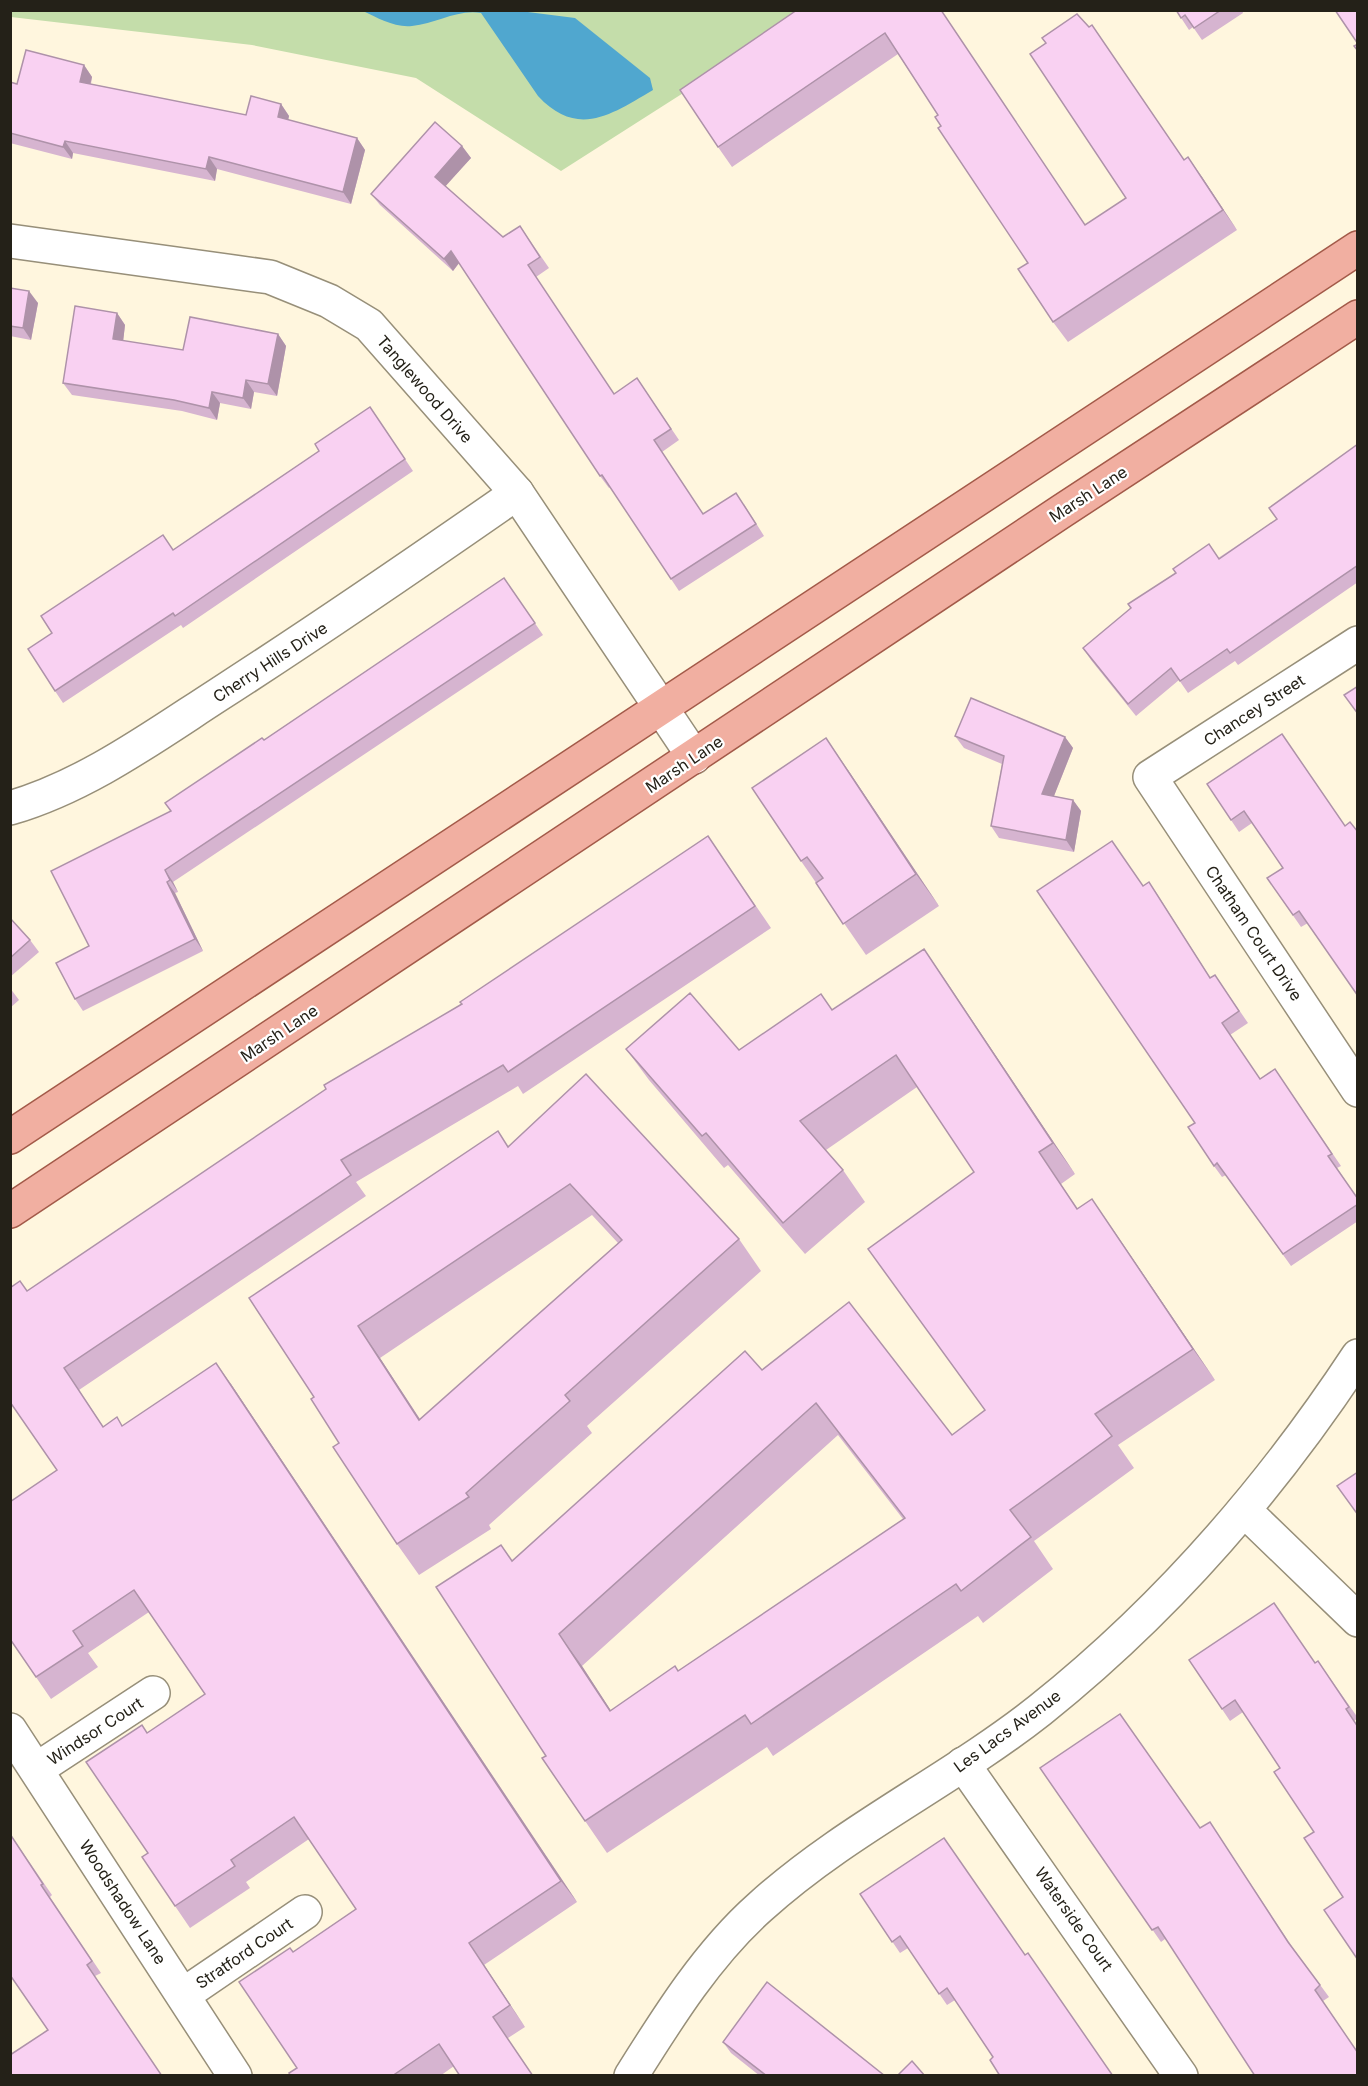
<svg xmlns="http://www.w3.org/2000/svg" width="1368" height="2086" viewBox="0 0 1368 2086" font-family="Inter,sans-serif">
<rect width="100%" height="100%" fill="#fff6de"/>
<path fill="#c4ddaa" d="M 11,10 L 812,11 L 561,171 L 416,78 L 252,45 L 11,17 Z"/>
<path fill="#50a7cf" d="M 520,11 L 575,18 L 650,78 L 653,90 C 612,114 578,139 538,96 L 481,13 C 457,9 436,24 412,26 C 395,28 378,18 363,11 Z"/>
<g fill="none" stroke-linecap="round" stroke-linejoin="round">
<g stroke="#978f79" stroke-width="36">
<g id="minor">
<path d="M 10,241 L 270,277 L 329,301 L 369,325 L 517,493 L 694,757"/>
<path d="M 1358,643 L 1150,777 L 1358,1090"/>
<path d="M 10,808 C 86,786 153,737 218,695 C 319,630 418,562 517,493"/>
<path d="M 1244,1510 L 1358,1620"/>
<path d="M 10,1730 L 235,2076"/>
<path d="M 963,1764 L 1181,2076"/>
<path d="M 37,1769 L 153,1693"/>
<path d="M 183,1995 L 305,1912"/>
<path d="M 631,2076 C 668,2017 708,1953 760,1907 C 845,1830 950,1781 1040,1710 C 1164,1611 1271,1488 1358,1356"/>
</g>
</g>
<g stroke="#a35a49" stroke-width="36">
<g id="major">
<path d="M 10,1137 L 1358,248"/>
<path d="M 10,1211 L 1062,511 L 1358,317"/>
</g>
</g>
<use href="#minor" stroke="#fff" stroke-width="33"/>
<use href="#major" stroke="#f1afa1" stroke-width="33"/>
</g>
<g fill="#d6b4d0" fill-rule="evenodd">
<path d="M 797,10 L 941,10 L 1085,225 L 1184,160 L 1202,177 L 1237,230 L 1068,342 L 1053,322 L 1028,263 L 941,126 L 938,115 L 898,54 L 732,167 L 718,147 Z"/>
<path d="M 1176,10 L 1242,10 L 1243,13 L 1202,40 L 1193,27 L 1189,30 Z"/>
<path d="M 84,65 L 92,77 L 91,84 L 246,115 L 281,104 L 289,116 L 288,120 L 357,138 L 365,150 L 351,204 L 217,169 L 215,181 L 73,153 L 72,159 L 10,143 L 10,82 L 17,84 Z"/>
<path d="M 462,146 L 471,158 L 445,186 L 503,237 L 520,226 L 549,268 L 536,277 L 614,394 L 637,378 L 679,440 L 662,452 L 703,514 L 744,504 L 764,536 L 679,591 L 610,487 L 609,488 L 600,476 L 459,263 L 453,271 L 380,205 L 371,194 Z"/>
<path d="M 10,288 L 38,303 L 31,340 L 10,336 Z"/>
<path d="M 117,313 L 125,325 L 123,341 L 183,350 L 278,334 L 286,346 L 277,396 L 254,392 L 251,409 L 220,403 L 217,420 L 182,411 L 72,395 L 63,383 Z"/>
<path d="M 370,407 L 413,471 L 183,628 L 181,625 L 63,703 L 55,691 L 173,550 L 319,451 Z"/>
<path d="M 1358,444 L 1358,582 L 1238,665 L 1235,661 L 1188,693 L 1179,680 L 1136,716 L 1091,660 L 1083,648 L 1277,519 Z"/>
<path d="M 504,578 L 543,635 L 173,882 L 178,892 L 175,893 L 203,951 L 83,1011 L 75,999 L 89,946 L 171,811 L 264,740 Z"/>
<path d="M 1282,734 L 1308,923 L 1301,927 L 1267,878 L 1283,868 L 1252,823 L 1239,832 L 1207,784 Z"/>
<path d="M 955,736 L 1065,737 L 1073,748 L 1054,796 L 1073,800 L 1081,811 L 1074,852 L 999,838 L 991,826 L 1002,764 L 964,748 Z"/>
<path d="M 848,770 L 939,906 L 866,955 L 801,861 Z"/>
<path d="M 708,836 L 771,928 L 523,1094 L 518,1086 L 356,1182 L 366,1196 L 79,1390 L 103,1426 L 122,1426 L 231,1384 L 577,1902 L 484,1965 L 525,2027 L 508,2038 L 454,2066 L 440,2076 L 291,2076 L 297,2068 L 293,1952 L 356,1909 L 309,1839 L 246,1882 L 250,1888 L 190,1928 L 175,1906 L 148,1853 L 148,1733 L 205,1694 L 149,1612 L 88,1653 L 98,1667 L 51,1699 L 10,1639 L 57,1470 L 27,1291 L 462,1004 Z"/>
<path d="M 1149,882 L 1210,978 L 1215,975 L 1248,1023 L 1230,1035 L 1260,1079 L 1275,1069 L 1341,1166 L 1337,1168 L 1358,1199 L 1358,1221 L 1291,1266 L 1226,1175 L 1222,1177 L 1214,1166 L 1195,1123 L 1143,886 Z"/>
<path d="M 10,918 L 30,940 L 39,952 L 10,977 Z"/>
<path d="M 924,949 L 1075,1174 L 1061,1184 L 1078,1209 L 1114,1231 L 1215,1380 L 1118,1445 L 1134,1468 L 1034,1541 L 1053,1569 L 983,1623 L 978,1616 L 773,1756 L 767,1747 L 607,1853 L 542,1758 L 546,1756 L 501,1545 L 512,1561 L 762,1370 L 952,1435 L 985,1410 L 868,1249 L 974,1172 L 917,1087 L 826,1150 L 843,1170 L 865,1202 L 805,1254 L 728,1165 L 724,1168 L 649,1080 L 626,1049 L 739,1050 L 832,1010 ZM 838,1435 L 903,1519 L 678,1671 L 611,1711 L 582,1666 Z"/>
<path d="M 10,988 L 19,1000 L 10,1008 Z"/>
<path d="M 508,1146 L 739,1239 L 761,1271 L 587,1426 L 592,1433 L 489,1525 L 491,1529 L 419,1575 L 397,1544 L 314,1397 L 249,1298 ZM 592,1215 L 618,1243 L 420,1419 L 380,1358 Z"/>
<path d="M 1189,1660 L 1315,1663 L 1318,1661 L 1358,1718 L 1354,1721 L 1343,1897 L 1314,1832 L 1280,1768 L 1243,1712 L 1230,1721 Z"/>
<path d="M 1040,1768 L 1200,1828 L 1210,1822 L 1293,1948 L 1329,1997 L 1323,2001 L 1165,1939 L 1161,1942 Z"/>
<path d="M 10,1834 L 52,1895 L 50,1897 L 101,1973 L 95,1976 L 48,2030 Z"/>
<path d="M 944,1838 L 993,2057 L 955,2000 L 947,2005 L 908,1948 L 900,1953 L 860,1894 Z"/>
<path d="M 723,2042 L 885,2076 L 760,2076 L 731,2053 Z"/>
</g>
<g fill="#ae92a9">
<path d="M 84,65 L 92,77 L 88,94 L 80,82 Z"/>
<path d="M 281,104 L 289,116 L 286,129 L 278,117 Z"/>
<path d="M 357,138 L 365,150 L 351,204 L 343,192 Z"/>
<path d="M 65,141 L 73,153 L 72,159 L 63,147 Z"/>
<path d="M 462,146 L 471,158 L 443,189 L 435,177 Z"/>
<path d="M 209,157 L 217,169 L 215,181 L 206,169 Z"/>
<path d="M 1188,157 L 1202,177 L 1237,230 L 1223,210 Z"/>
<path d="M 451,251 L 459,263 L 453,271 L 444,259 Z"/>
<path d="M 29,291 L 38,303 L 31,340 L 23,328 Z"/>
<path d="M 117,313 L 125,325 L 122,351 L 113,339 Z"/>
<path d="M 278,334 L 286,346 L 277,396 L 268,384 Z"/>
<path d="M 246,380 L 254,392 L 251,409 L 243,398 Z"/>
<path d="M 212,392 L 220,403 L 217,420 L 209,408 Z"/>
<path d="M 1065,737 L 1073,748 L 1050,806 L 1042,794 Z"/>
<path d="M 826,738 L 848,770 L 939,906 L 916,874 Z"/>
<path d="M 1073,800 L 1081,811 L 1074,852 L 1066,840 Z"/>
<path d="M 165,870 L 173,882 L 178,892 L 170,880 Z"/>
<path d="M 167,882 L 175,893 L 203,951 L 195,939 Z"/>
<path d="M 1149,882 L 1157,894 L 1218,990 L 1210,978 Z"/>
<path d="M 924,949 L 946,981 L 1075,1174 L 1053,1143 Z"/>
<path d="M 1092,1199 L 1114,1231 L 1215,1380 L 1193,1349 Z"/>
<path d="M 358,1326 L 380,1358 L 441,1452 L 419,1420 Z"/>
<path d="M 216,1363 L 231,1384 L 577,1902 L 561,1881 Z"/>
<path d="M 559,1634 L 582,1666 L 632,1743 L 610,1711 Z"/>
<path d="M 469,1943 L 484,1965 L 525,2027 L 510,2005 Z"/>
</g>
<g fill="#f9d1f2" stroke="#ae92a9" stroke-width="1.5" fill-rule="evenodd">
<path d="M 797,10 L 941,10 L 1085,225 L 1126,198 L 1030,54 L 1046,43 L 1042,38 L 1077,14 L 1089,27 L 1092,25 L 1184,160 L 1188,157 L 1223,210 L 1053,322 L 1018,269 L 1028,263 L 938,128 L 941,126 L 935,117 L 938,115 L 885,33 L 718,147 L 680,90 Z"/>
<path d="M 1176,10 L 1221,10 L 1194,28 L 1185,15 L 1181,18 Z"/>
<path d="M 1335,10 L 1358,10 L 1358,44 Z"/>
<path d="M 1358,44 L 1358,51 L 1354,46 Z"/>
<path d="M 26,50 L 84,65 L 80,82 L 246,115 L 251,96 L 281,104 L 278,117 L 357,138 L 343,192 L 209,157 L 206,169 L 65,141 L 63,147 L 10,133 L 10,82 L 17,84 Z"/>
<path d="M 435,122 L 462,146 L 435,177 L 503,237 L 520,226 L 540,257 L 528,265 L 614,394 L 637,378 L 671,429 L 654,440 L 703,514 L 736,493 L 756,524 L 671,579 L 602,475 L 600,476 L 451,251 L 444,259 L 371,194 Z"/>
<path d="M 10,288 L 29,291 L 23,328 L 10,326 Z"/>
<path d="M 75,306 L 117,313 L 113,339 L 183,350 L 190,317 L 278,334 L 268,384 L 246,380 L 243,398 L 212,392 L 209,408 L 174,400 L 63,383 Z"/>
<path d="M 370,407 L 405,459 L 175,616 L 173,613 L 55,691 L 28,649 L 52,633 L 41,616 L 163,535 L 173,550 L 319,451 L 315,444 Z"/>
<path d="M 1358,444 L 1358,565 L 1230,653 L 1227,649 L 1180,681 L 1171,668 L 1128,704 L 1083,648 L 1131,608 L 1128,604 L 1176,573 L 1173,569 L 1209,544 L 1219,559 L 1277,519 L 1269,508 Z"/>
<path d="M 504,578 L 535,623 L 165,870 L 170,880 L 167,882 L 195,939 L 75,999 L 56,963 L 89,946 L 51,871 L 171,811 L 165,803 L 262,738 L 264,740 Z"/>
<path d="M 1358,686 L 1358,714 L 1344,695 Z"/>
<path d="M 971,698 L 1065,737 L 1042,794 L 1073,800 L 1066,840 L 991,826 L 1004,756 L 955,736 Z"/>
<path d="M 1282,734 L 1345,826 L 1350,822 L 1358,832 L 1358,996 L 1299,911 L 1293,915 L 1267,878 L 1283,868 L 1244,811 L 1231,820 L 1207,784 Z"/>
<path d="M 826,738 L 916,874 L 843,924 L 816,883 L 823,878 L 807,857 L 801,861 L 752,788 Z"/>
<path d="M 708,836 L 755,906 L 508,1072 L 503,1065 L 341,1160 L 351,1175 L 64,1368 L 103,1427 L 117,1417 L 122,1426 L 216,1363 L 561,1881 L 469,1943 L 510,2005 L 493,2017 L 533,2076 L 460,2076 L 439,2044 L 392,2076 L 291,2076 L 289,2073 L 297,2068 L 239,1982 L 290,1948 L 293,1952 L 356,1909 L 294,1817 L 231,1860 L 235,1866 L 175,1906 L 142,1857 L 148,1853 L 86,1762 L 142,1725 L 147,1733 L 205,1694 L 134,1590 L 73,1631 L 83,1646 L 36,1677 L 10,1639 L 10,1502 L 57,1470 L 10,1402 L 10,1288 L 20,1281 L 27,1291 L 326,1089 L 324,1085 L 462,1004 L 460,1002 Z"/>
<path d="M 1112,841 L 1143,886 L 1149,882 L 1210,978 L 1215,975 L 1239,1011 L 1222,1023 L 1260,1079 L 1275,1069 L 1332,1154 L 1328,1156 L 1358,1199 L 1358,1204 L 1283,1254 L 1217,1163 L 1214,1166 L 1188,1127 L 1195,1123 L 1037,891 Z"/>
<path d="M 10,918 L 30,940 L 10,958 Z"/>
<path d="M 924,949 L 1053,1143 L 1039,1152 L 1077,1209 L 1092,1199 L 1193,1349 L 1095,1414 L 1112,1436 L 1010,1510 L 1031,1537 L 961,1591 L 956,1584 L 751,1724 L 745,1715 L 585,1821 L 542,1758 L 546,1756 L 436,1587 L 501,1545 L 512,1561 L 745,1351 L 762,1370 L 849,1302 L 952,1435 L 985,1410 L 868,1249 L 974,1172 L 896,1055 L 800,1121 L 843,1170 L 783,1223 L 706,1133 L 702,1136 L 626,1049 L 690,993 L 739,1050 L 821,994 L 832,1010 ZM 816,1403 L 905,1518 L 678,1671 L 675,1666 L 610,1711 L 559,1634 Z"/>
<path d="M 586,1074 L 739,1239 L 565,1395 L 570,1401 L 466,1493 L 469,1497 L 397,1544 L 333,1447 L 339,1443 L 311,1399 L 314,1397 L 249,1298 L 498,1131 L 508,1147 ZM 570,1184 L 622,1240 L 419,1420 L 358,1326 Z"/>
<path d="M 1358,1472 L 1358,1515 L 1337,1486 Z"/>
<path d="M 1274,1603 L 1315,1663 L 1318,1661 L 1349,1707 L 1346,1709 L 1358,1727 L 1358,1960 L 1324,1910 L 1343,1897 L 1304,1838 L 1314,1832 L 1274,1772 L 1280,1768 L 1235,1700 L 1222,1709 L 1189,1660 Z"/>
<path d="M 1120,1714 L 1200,1828 L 1210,1822 L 1288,1942 L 1320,1985 L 1315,1990 L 1358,2053 L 1358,2076 L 1255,2076 L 1158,1927 L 1152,1930 L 1040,1768 Z"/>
<path d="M 10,1834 L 43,1884 L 41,1885 L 92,1961 L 87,1965 L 162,2076 L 10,2076 L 10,2055 L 48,2030 L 10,1975 Z"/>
<path d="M 944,1838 L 1025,1955 L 1028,1953 L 1113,2076 L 1000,2076 L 990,2060 L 993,2057 L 947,1988 L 939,1994 L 900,1936 L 892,1942 L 860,1894 Z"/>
<path d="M 767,1982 L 885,2076 L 767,2076 L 723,2042 Z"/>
<path d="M 912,2061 L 925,2076 L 897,2076 Z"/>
</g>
<g text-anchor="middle" stroke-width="4.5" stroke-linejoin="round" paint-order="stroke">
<g font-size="16" fill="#242118" stroke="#fff">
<text transform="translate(425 389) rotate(49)" y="6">Tanglewood Drive</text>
<text transform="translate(1088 494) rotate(-33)" y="6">Marsh Lane</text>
<text transform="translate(270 662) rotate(-33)" y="6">Cherry Hills Drive</text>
<text transform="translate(1254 710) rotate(-33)" y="6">Chancey Street</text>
<text transform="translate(684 764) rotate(-34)" y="6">Marsh Lane</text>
<text transform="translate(1254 933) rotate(56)" y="6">Chatham Court Drive</text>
<text transform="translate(279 1033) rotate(-34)" y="6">Marsh Lane</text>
<text transform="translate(95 1731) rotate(-33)" y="6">Windsor Court</text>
<text transform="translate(1007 1731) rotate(-36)" y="6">Les Lacs Avenue</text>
<text transform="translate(123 1902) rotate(57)" y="6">Woodshadow Lane</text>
<text transform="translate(1074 1919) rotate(55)" y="6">Waterside Court</text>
<text transform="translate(244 1953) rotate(-34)" y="6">Stratford Court</text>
</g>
</g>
<rect width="1368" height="2086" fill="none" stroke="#242118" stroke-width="24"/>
</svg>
